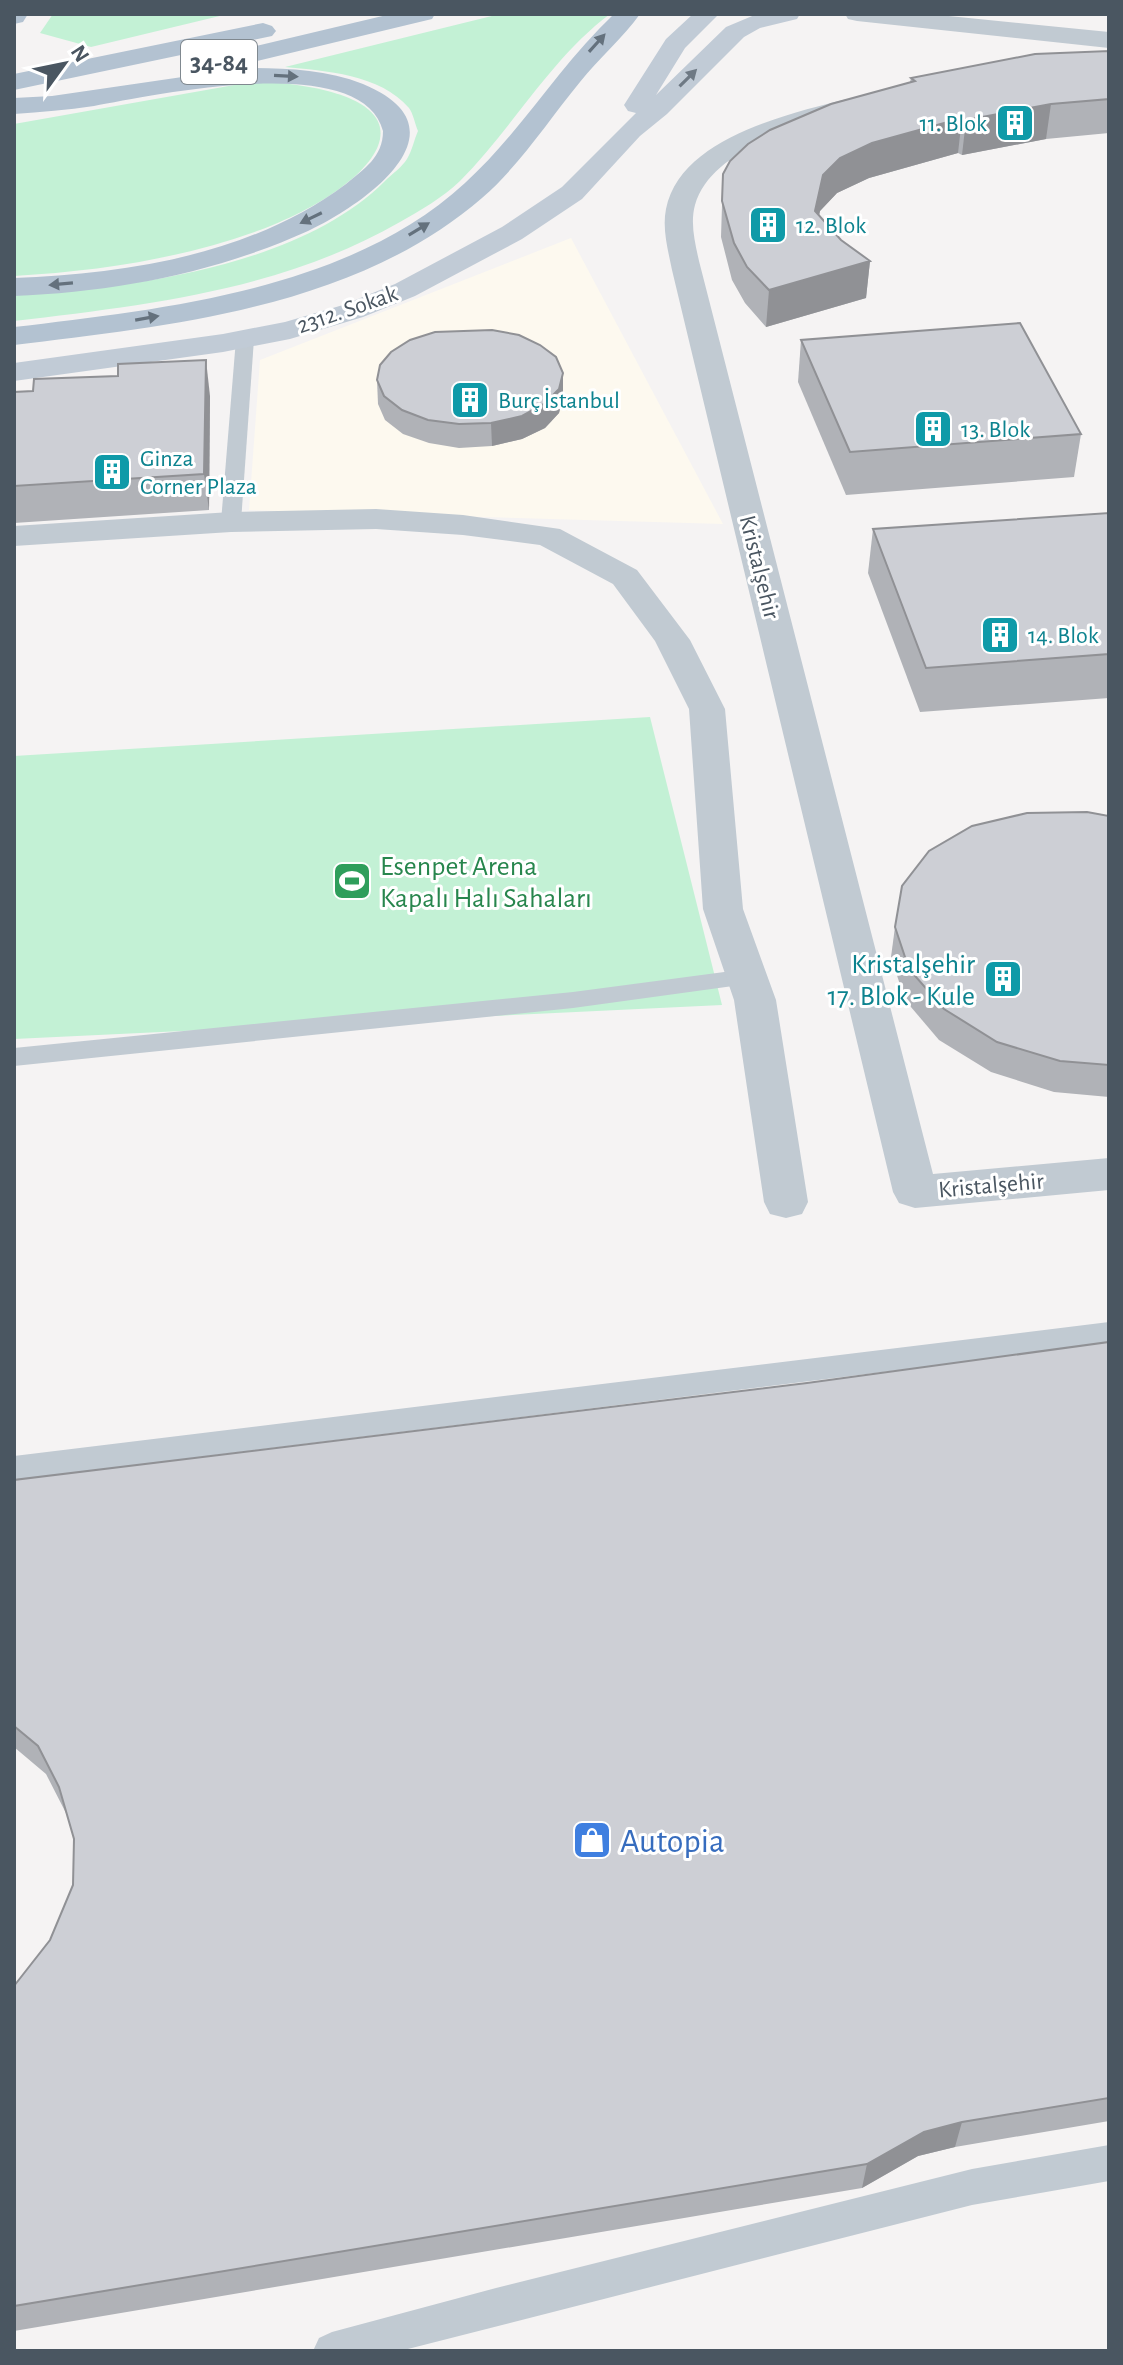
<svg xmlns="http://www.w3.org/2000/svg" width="1123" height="2365" viewBox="0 0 1123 2365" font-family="'Alegreya Sans',sans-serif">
<rect width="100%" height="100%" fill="#f5f3f3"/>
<path fill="#fdf9ef" d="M 571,238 L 723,524 L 249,510 L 260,360 Z"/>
<g fill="#c3f1d5">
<path d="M 53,14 L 228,14 L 91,47 L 40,33 Z"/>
<path d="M 500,14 L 610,14 C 550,59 513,128 460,181 C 442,198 421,210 400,222 C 282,290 147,305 14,321 L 14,295 C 130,288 299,267 385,181 C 392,174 402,167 407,159 C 412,151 414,140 418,131 C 415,124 413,113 409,108 C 380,74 325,71 285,67 Z"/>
<path d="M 271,82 C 456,98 375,187 260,230 C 181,259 98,271 14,276 L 14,124 L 240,84 Z"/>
<path d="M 650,717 L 722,1005 L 14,1039 L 14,756 Z"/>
</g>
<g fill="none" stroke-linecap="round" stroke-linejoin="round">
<g fill="#c1cad2" fill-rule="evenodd">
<path d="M 245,334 L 254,339 L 241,522 L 231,528 L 221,522 L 236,339 Z"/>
<path d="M 747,969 L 755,971 L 759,977 L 755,983 L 573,1008 L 14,1066 L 14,1048 L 573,992 Z"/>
<path d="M 1109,1322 L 1109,1344 L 14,1480 L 14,1456 Z"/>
<path d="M 1109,2145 L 1109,2181 L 972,2205 L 400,2351 L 313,2351 L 319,2338 L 332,2332 L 496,2288 L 972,2169 Z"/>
</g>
<g fill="#c1cad2" fill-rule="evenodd">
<path d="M 845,14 L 929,14 L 1109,32 L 1109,48 L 857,21 L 848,19 Z"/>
<path d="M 847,99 L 856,101 L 860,107 L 856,113 C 805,126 712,146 695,205 C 690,223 695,243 699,261 L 933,1174 L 1109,1158 L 1109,1190 L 915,1208 L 899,1203 L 893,1192 L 672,270 C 668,250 662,229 666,209 C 680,138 788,114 847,99 Z"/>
<path d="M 376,509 L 463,515 L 560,529 L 637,570 L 690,640 L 725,709 L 743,909 L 776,1000 L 808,1202 L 802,1214 L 786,1218 L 770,1214 L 764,1202 L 734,1000 L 703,909 L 689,709 L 655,641 L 613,584 L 540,545 L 463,535 L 376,529 L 231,532 L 14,546 L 14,526 L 231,512 Z"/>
</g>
<path fill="#c1cbd6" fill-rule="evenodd" d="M 693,14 L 719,14 L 685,48 L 656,95 L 726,27 L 757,14 L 800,14 L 797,19 L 760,28 L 744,37 L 667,114 L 640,136 L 582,199 L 522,239 L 415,296 L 363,317 L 290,339 L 223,352 L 14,381 L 14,363 L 223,334 L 285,322 L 343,305 L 395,284 L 502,227 L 562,187 L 636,113 L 628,111 L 624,105 L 666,39 Z"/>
<g fill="#b3c2d1" fill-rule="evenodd">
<path d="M 14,14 L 28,14 L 23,22 L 14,24 Z"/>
<path d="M 391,14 L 435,14 L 432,19 L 232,67 L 223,64 L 219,59 L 223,54 Z"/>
<path d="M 614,14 L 640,14 C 624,37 598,59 580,82 C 548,121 520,165 482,198 C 356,307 173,326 14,345 L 14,327 C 164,309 349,290 465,183 C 521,132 559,66 614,14 Z"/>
<path d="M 263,23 L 272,26 L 276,31 L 272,36 L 14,90 L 14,74 Z"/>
<path d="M 244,68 C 284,68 325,69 363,84 C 472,129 364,205 308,231 C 215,273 115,292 14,296 L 14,278 C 127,274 253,254 346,184 C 364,169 383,157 383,131 C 362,49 151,96 94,106 C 67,110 41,112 14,114 L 14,98 L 52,96 Z"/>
</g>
</g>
<g fill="#b0b2b7">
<path d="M 1109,51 L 1109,133 L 1046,139 L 962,155 L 958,153 L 869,178 L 837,193 L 820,211 L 819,215 L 841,240 L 870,261 L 866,298 L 766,327 L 745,303 L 732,280 L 721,237 L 723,174 L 910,82 L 911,78 Z"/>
<path d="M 801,340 L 1081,434 L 1074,477 L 846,495 L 798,382 Z"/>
<path d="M 563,373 L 563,396 L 559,413 L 545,428 L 522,439 L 492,446 L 459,448 L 429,443 L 403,434 L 385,420 L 378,404 L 377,380 Z"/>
<path d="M 14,392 L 210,396 L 209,510 L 14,523 Z"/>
<path d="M 1109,513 L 1109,698 L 920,712 L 868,573 L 873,529 Z"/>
<path d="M 1109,816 L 1109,1097 L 1054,1092 L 991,1072 L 939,1040 L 905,1000 L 891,957 L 895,927 Z"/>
<path d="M 1109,1342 L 1109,2121 L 955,2147 L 918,2156 L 862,2188 L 14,2331 L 14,1986 L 50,1940 L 73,1885 L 74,1840 L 67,1815 L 46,1774 L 14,1747 L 14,1480 L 807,1383 Z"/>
</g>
<g fill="#909195">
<path d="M 1051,104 L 1046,139 L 962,155 L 966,120 Z"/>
<path d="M 962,118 L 958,153 L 869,178 L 837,193 L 820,211 L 812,247 L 815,211 L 823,175 L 840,158 L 872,143 Z"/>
<path d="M 870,261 L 866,298 L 766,327 L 769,290 Z"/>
<path d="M 206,360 L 210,396 L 209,510 L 204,474 Z"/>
<path d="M 563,373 L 563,396 L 559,413 L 545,428 L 522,439 L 492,446 L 491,423 Z"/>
<path d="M 962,2122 L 955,2147 L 918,2156 L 862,2188 L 867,2164 L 924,2132 Z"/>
</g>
<g fill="#cdcfd5" stroke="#909195" stroke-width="2">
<path d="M 1109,51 L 1109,99 L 1051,104 L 966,120 L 962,118 L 872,143 L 840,158 L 823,175 L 815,211 L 841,240 L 870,261 L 769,290 L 747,267 L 734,243 L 722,201 L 723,174 L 730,161 L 748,144 L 770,130 L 831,104 L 915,81 L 911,78 L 1035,54 Z"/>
<path d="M 1020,323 L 1081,434 L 850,452 L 801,340 Z"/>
<path d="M 492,330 L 519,335 L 540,345 L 556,357 L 563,373 L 559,389 L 544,404 L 522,416 L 491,423 L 459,424 L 428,420 L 402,410 L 384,396 L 377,380 L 380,365 L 391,352 L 410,340 L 435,332 Z"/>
<path d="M 206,360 L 204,474 L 14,486 L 14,392 L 33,391 L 34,379 L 118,376 L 118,364 Z"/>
<path d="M 1109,513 L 1109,654 L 926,668 L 873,529 Z"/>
<path d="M 1087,812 L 1109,816 L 1109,1065 L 1060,1061 L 997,1042 L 944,1009 L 909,969 L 895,927 L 902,886 L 929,851 L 972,826 L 1027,813 Z"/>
<path d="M 1109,1342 L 1109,2098 L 962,2122 L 924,2132 L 867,2164 L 14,2306 L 14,1986 L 50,1940 L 73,1885 L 74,1839 L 59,1787 L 38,1746 L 14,1726 L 14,1480 L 807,1383 Z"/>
</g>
<defs><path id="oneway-solid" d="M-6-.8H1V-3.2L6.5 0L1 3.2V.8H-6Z" transform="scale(2)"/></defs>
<g fill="#64717d">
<use href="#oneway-solid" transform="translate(597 43) rotate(-48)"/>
<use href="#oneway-solid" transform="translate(286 76) rotate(3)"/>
<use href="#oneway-solid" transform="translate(311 218) rotate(154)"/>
<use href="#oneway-solid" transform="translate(419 229) rotate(-31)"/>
<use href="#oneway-solid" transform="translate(61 284) rotate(175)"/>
<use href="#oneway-solid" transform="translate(147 318) rotate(-10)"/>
</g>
<use fill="#6e7984" href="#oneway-solid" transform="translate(688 78) rotate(-45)"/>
<defs>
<g id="building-square" transform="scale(2)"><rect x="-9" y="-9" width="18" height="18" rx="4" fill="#0f9aa8" stroke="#fff"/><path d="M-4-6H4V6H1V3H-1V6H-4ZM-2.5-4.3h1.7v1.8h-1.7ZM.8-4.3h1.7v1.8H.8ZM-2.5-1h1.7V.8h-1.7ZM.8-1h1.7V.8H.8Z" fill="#fff"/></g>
<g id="stadium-square" transform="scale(2)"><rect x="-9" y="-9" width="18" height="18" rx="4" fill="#2e9e5b" stroke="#fff"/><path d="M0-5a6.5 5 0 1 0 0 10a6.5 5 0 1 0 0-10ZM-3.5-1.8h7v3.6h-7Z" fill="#fff"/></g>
<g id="shop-square" transform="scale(2)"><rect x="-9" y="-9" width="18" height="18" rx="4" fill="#3f7fe0" stroke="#fff"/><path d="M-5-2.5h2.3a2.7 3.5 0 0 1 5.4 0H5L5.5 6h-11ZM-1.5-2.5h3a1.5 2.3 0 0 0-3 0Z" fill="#fff"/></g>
</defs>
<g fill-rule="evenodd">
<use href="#building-square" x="1015" y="123"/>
<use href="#building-square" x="768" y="225"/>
<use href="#building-square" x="470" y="400"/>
<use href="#building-square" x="933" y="429"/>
<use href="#building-square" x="112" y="472"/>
<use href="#building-square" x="1000" y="635"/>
<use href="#stadium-square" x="352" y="881"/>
<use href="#building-square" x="1003" y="979"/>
<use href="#shop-square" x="592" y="1840"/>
</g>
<g text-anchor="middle" stroke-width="6" stroke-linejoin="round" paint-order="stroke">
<g font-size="24" fill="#0d838f" stroke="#fff" text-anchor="start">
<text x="987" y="131" text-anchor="end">11. Blok</text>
<text x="796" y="233">12. Blok</text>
<text x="498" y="408">Burç İstanbul</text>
<text x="961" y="437">13. Blok</text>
<text x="140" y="466">Ginza<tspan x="140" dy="28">Corner Plaza</tspan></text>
<text x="1028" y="643">14. Blok</text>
</g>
<g font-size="24" fill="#4a5661" stroke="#fff">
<text transform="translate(347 309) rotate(-19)" y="8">2312. Sokak</text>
<text transform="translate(760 567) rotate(76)" y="8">Kristalşehir</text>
<text transform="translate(991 1185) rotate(-5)" y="8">Kristalşehir</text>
</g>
<rect fill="#fff" stroke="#808990" stroke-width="2" x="181" y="40" width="76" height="44" rx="6"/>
<g font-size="26" font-weight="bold" fill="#4a5661">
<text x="219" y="71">34-84</text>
</g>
<g font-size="28" fill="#27864d" stroke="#fff" text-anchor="start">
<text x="380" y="875">Esenpet Arena<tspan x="380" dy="32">Kapalı Halı Sahaları</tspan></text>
</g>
<g font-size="28" fill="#0d838f" stroke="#fff" text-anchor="end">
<text x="975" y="973">Kristalşehir<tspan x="975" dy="32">17. Blok - Kule</tspan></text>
</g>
<g font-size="34" fill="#366cbe" stroke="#fff" text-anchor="start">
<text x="620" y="1852">Autopia</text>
</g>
</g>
<rect width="1123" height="2365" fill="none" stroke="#4a5661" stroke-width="32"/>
<g transform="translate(64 64) rotate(57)" stroke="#ffffff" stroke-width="6" paint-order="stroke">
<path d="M0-6L14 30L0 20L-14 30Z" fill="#4a5661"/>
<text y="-12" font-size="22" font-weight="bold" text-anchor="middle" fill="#4a5661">N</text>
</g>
</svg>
